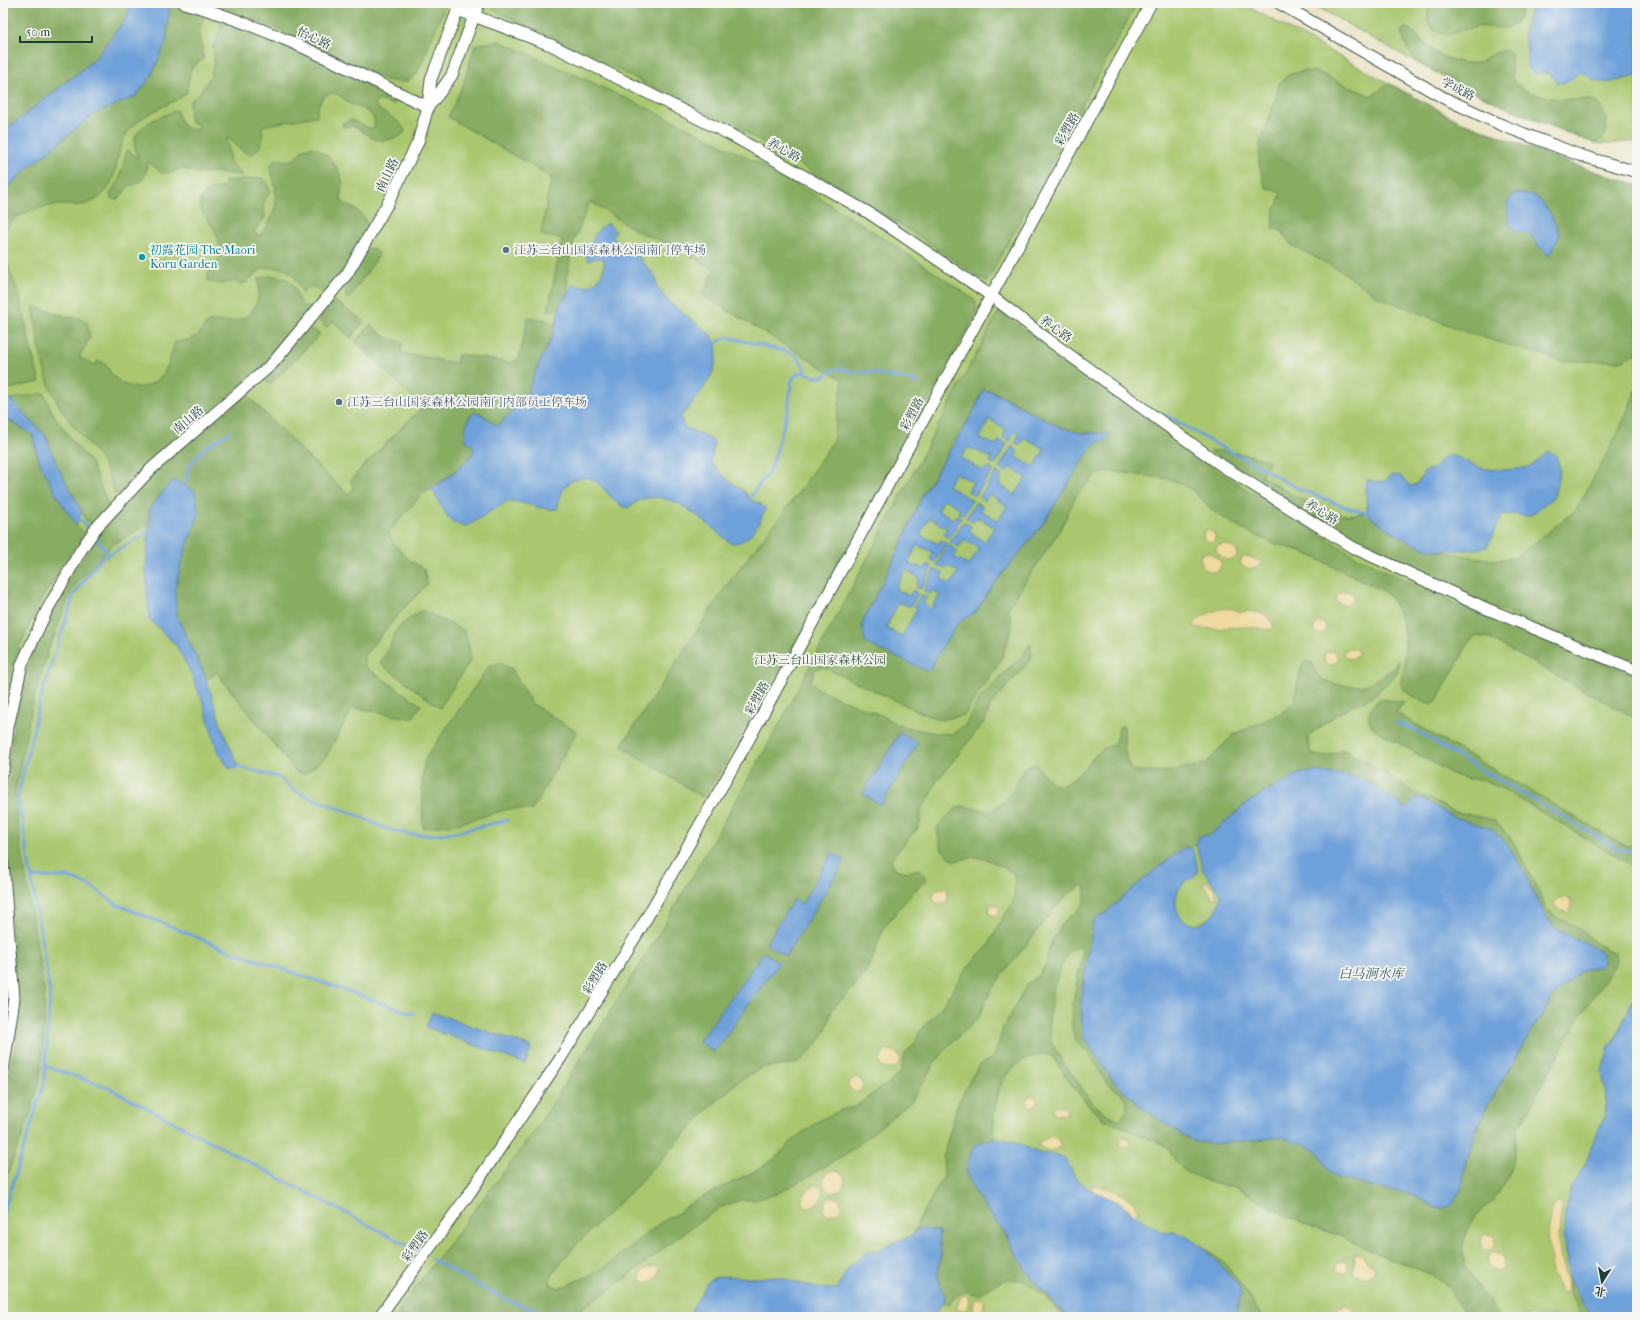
<svg xmlns="http://www.w3.org/2000/svg" width="1640" height="1320" viewBox="0 0 1640 1320" font-family="'IM FELL French Canon','Noto Serif SC',serif">
<rect width="100%" height="100%" fill="#f6f6f2"/>
<filter id="ink" filterUnits="userSpaceOnUse"><feTurbulence type="fractalNoise" baseFrequency=".025" numOctaves="2"/><feDisplacementMap in="SourceGraphic" scale="8" xChannelSelector="R" yChannelSelector="G"/><feConvolveMatrix kernelMatrix="1 2 1 2 8 2 1 2 1" color-interpolation-filters="sRGB"/></filter>
<filter id="wash" filterUnits="userSpaceOnUse"><feTurbulence type="fractalNoise" baseFrequency=".012" numOctaves="4" result="noise"/><feDisplacementMap in="SourceGraphic" scale="16" xChannelSelector="R" yChannelSelector="G"/><feGaussianBlur stdDeviation="0.9" result="paint"/><feColorMatrix in="noise" values="0 0 0 0 0 0 0 0 0 0 0 0 0 0 0 0 0 1.4 0 .05"/><feComposite in="paint" operator="in"/></filter>
<g filter="url(#wash)">
<rect width="100%" height="100%" fill="#ebe4c7"/>
<g fill="#aac76f" stroke="#648252">
<path d="M 3,3 L 1241,3 L 1457,120 L 1572,164 L 1637,185 L 1637,1317 L 3,1317 Z"/>
<path d="M 1315,3 L 1637,3 L 1637,142 C 1623,141 1609,146 1595,143 C 1576,138 1558,129 1541,122 C 1461,90 1388,47 1314,5 Z"/>
</g>
<g fill="#87ac62" stroke="#53744b" fill-rule="evenodd">
<path d="M 3,3 L 131,3 L 127,17 L 94,60 L 3,132 Z"/>
<path d="M 209,3 L 446,3 L 417,74 C 406,84 401,83 386,80 C 328,52 270,23 209,3 Z"/>
<path d="M 492,3 L 1137,3 L 987,282 L 907,229 L 742,130 L 494,10 Z"/>
<path d="M 1431,3 L 1522,3 C 1523,7 1521,11 1520,15 C 1512,37 1493,24 1476,27 C 1466,28 1456,33 1446,35 C 1426,29 1425,21 1431,3 Z"/>
<path d="M 170,5 L 205,14 C 196,31 200,40 204,58 L 191,68 L 186,94 C 167,107 143,112 128,132 C 113,152 121,184 97,199 C 81,209 73,204 56,205 C 44,206 26,211 16,218 C 10,223 7,229 3,235 L 3,193 L 23,172 L 94,114 L 136,96 L 166,41 Z"/>
<path d="M 221,18 L 279,41 L 394,97 L 397,100 L 394,104 C 388,104 382,99 376,101 L 375,105 C 383,115 402,119 405,132 L 399,137 L 383,141 L 374,139 L 356,127 L 342,126 L 342,123 L 351,120 L 371,129 L 374,128 C 379,112 359,108 349,103 C 346,101 345,99 342,97 C 327,86 316,102 317,116 L 262,126 C 263,138 264,147 252,154 C 239,153 238,144 227,138 L 230,162 L 242,175 L 211,172 L 198,173 L 181,168 L 173,172 L 161,173 L 153,165 L 148,162 C 145,178 145,183 128,186 L 123,194 L 117,200 L 111,198 L 110,194 L 119,180 L 127,150 L 139,158 C 121,129 158,118 177,110 C 181,124 181,129 198,130 L 198,125 L 191,123 L 189,119 L 190,101 L 198,95 L 211,76 L 214,62 L 213,46 L 221,30 Z"/>
<path d="M 1405,27 C 1415,30 1419,39 1426,45 C 1442,58 1458,64 1479,63 C 1489,56 1495,51 1508,50 L 1512,54 C 1511,62 1510,73 1514,81 C 1523,96 1557,99 1572,100 C 1579,100 1588,99 1594,101 C 1603,104 1609,125 1606,134 C 1604,139 1599,141 1594,143 L 1509,109 L 1419,64 C 1412,60 1404,41 1401,33 Z"/>
<path d="M 499,41 C 588,80 676,120 762,165 C 836,205 906,253 976,301 L 976,314 L 798,638 L 704,798 L 621,746 L 729,582 L 799,492 L 833,441 L 843,380 L 702,295 L 715,270 L 668,244 L 635,230 L 590,201 L 574,241 L 567,275 L 568,291 L 558,309 L 548,311 L 562,239 L 541,235 L 551,177 L 448,117 L 463,85 L 475,45 Z"/>
<path d="M 1303,71 L 1317,72 L 1370,96 L 1389,84 L 1457,120 L 1572,164 L 1637,185 L 1637,353 L 1621,361 L 1563,361 L 1471,334 L 1379,297 L 1338,269 L 1291,245 L 1282,231 L 1273,228 L 1273,217 L 1281,193 L 1265,187 L 1259,163 L 1260,144 L 1276,97 L 1279,84 L 1288,75 Z"/>
<path d="M 311,147 C 324,149 339,167 342,180 C 343,186 339,195 342,201 C 345,206 354,207 358,211 C 364,216 366,223 370,230 L 348,264 L 323,297 C 319,290 317,286 308,287 L 303,293 L 294,276 L 285,269 L 274,267 L 265,268 L 260,270 L 247,282 L 241,284 L 235,281 L 220,284 L 208,281 L 207,276 C 210,267 220,263 220,252 C 220,246 218,237 215,231 C 210,219 188,205 208,192 C 212,188 220,188 225,186 L 225,181 C 231,181 262,177 263,178 C 267,181 269,188 271,192 C 262,201 262,206 265,217 L 254,232 L 259,237 C 280,211 279,196 270,166 L 276,159 L 288,161 L 295,159 L 302,150 Z"/>
<path d="M 370,248 L 375,250 L 378,253 L 378,257 L 348,299 L 346,297 L 344,284 L 365,251 Z"/>
<path d="M 3,253 L 20,297 L 32,354 L 40,382 L 3,390 Z"/>
<path d="M 268,276 C 278,275 290,278 294,287 C 299,297 298,310 314,307 L 261,367 L 205,415 L 157,453 L 116,496 C 111,483 107,471 100,459 C 90,444 76,431 66,416 C 41,381 40,346 33,306 L 68,317 L 83,319 L 87,322 L 90,338 L 79,357 L 95,365 L 98,360 C 111,365 107,372 116,379 C 131,391 150,390 163,374 C 169,366 172,352 175,342 C 183,341 195,340 200,333 C 203,329 204,325 207,323 C 212,320 220,322 226,322 C 252,321 262,303 258,279 Z"/>
<path d="M 336,302 L 364,321 L 351,338 L 333,321 L 326,328 L 320,322 C 320,313 327,304 336,302 Z"/>
<path d="M 999,311 L 1221,473 L 1353,555 L 1461,607 L 1637,676 L 1637,719 L 1488,638 L 1475,636 L 1469,642 L 1435,704 C 1425,703 1401,694 1401,682 C 1401,676 1405,670 1405,664 C 1406,639 1404,606 1382,590 L 1301,551 L 1273,543 L 1242,529 L 1214,512 L 1192,490 L 1181,483 L 1169,479 L 1111,471 L 1096,475 L 1076,496 L 1061,528 L 1007,610 L 1010,613 L 1012,628 L 1000,662 L 964,715 L 941,720 L 931,717 L 823,667 L 815,669 L 811,681 L 819,690 L 883,716 L 897,725 L 935,733 L 952,734 L 965,725 L 980,698 L 1025,652 L 1030,644 L 1032,655 L 1030,660 L 991,705 L 985,721 L 936,782 L 931,795 L 921,810 L 921,820 L 918,828 L 894,855 L 891,861 L 896,870 L 909,872 L 919,869 L 923,873 L 926,881 L 912,893 L 883,928 L 873,958 L 864,975 L 853,989 L 832,1009 L 827,1027 L 822,1037 L 807,1055 L 799,1062 L 792,1065 L 764,1067 L 754,1072 L 740,1080 L 708,1109 L 634,1189 L 578,1243 L 556,1268 L 550,1280 L 551,1285 L 559,1288 L 566,1286 L 581,1278 L 588,1277 L 604,1268 L 660,1223 L 678,1213 L 691,1203 L 759,1169 L 776,1158 L 791,1142 L 820,1120 L 841,1110 L 855,1107 L 879,1089 L 891,1082 L 901,1071 L 905,1054 L 916,1042 L 919,1032 L 941,1008 L 962,975 L 980,953 L 988,947 L 1001,920 L 1013,903 L 1015,882 L 1014,873 L 989,860 L 976,857 L 954,861 L 942,850 L 937,831 L 938,826 L 955,809 L 962,806 L 991,811 L 1003,802 L 1013,790 L 1024,768 L 1030,765 L 1037,765 C 1042,771 1047,780 1054,784 C 1069,792 1090,759 1100,751 C 1103,748 1110,746 1114,745 L 1120,726 L 1124,726 L 1125,754 L 1130,770 L 1162,773 L 1205,764 L 1233,735 L 1281,713 L 1293,703 L 1301,669 L 1304,662 L 1313,663 L 1317,675 L 1325,681 L 1339,685 L 1361,686 L 1368,684 L 1394,669 L 1399,661 L 1397,674 L 1373,696 L 1363,702 L 1355,704 L 1332,718 L 1308,736 L 1310,751 C 1319,761 1332,754 1343,750 L 1364,760 L 1386,773 L 1416,794 L 1426,797 L 1452,811 L 1494,820 L 1513,841 L 1547,909 C 1557,919 1564,920 1576,927 C 1590,935 1598,949 1615,952 L 1616,960 L 1614,966 L 1579,1018 L 1519,1127 C 1515,1142 1516,1158 1510,1172 C 1505,1182 1498,1194 1491,1203 C 1487,1206 1482,1209 1479,1212 C 1471,1222 1463,1238 1462,1251 C 1462,1268 1489,1302 1499,1317 L 1466,1317 C 1455,1297 1450,1285 1430,1274 L 1376,1253 L 1337,1235 L 1304,1224 L 1270,1207 L 1240,1189 L 1232,1186 L 1223,1186 L 1210,1182 L 1186,1172 L 1176,1162 L 1168,1148 L 1162,1144 L 1103,1119 L 1091,1108 L 1071,1084 L 1053,1057 C 1046,1052 1039,1054 1032,1057 C 1007,1065 998,1085 995,1110 C 994,1120 993,1128 995,1138 L 980,1142 L 967,1173 L 976,1195 L 1006,1235 L 1011,1247 L 1062,1312 L 1067,1317 L 1062,1316 C 1049,1301 1029,1274 1006,1280 C 996,1283 989,1288 981,1293 C 975,1297 968,1289 961,1293 C 957,1295 953,1301 950,1304 L 944,1302 L 945,1296 L 938,1279 L 939,1262 L 941,1256 L 939,1234 L 938,1231 C 928,1230 920,1228 913,1235 L 919,1220 L 944,1176 L 943,1157 L 957,1106 L 972,1076 L 981,1064 L 994,1057 L 1003,1028 L 1028,983 L 1039,976 L 1046,964 L 1047,956 L 1051,943 L 1061,926 L 1067,918 L 1075,914 L 1084,903 L 1086,888 L 1082,885 L 1068,894 L 1055,908 L 1000,978 L 990,992 L 978,1018 L 947,1047 L 935,1063 L 911,1102 L 846,1154 L 801,1181 L 776,1194 L 754,1200 L 741,1200 L 719,1208 L 681,1235 L 615,1286 L 586,1305 L 573,1317 L 398,1317 L 400,1308 L 537,1128 L 662,929 L 774,734 ZM 983,390 L 994,392 L 1060,427 L 1081,433 L 1109,433 L 1106,440 L 1096,442 L 1086,455 L 1042,525 L 994,584 L 976,612 L 959,621 L 941,649 L 932,666 L 862,624 L 902,543 L 923,494 L 974,411 ZM 900,732 L 918,743 L 881,805 L 863,794 ZM 1301,773 L 1356,777 L 1372,784 L 1405,808 L 1408,807 L 1415,798 L 1423,799 L 1453,817 L 1465,821 L 1526,875 L 1531,888 L 1547,917 L 1556,929 L 1565,934 L 1600,967 L 1582,970 L 1556,993 L 1530,1033 L 1487,1107 L 1472,1139 L 1461,1189 L 1450,1206 L 1443,1208 L 1436,1208 L 1409,1193 L 1336,1177 L 1331,1174 L 1319,1153 L 1311,1147 L 1283,1137 L 1212,1144 L 1183,1136 L 1139,1105 L 1114,1082 L 1084,1038 L 1082,1028 L 1081,998 L 1093,923 L 1097,917 L 1104,914 L 1145,878 L 1185,847 L 1189,848 L 1196,845 L 1199,836 L 1210,835 L 1246,804 L 1263,793 ZM 794,900 L 801,904 L 786,956 L 767,944 ZM 1078,947 L 1082,950 L 1083,954 C 1079,973 1068,1016 1073,1033 C 1077,1044 1084,1050 1092,1058 C 1098,1065 1101,1076 1108,1084 C 1114,1090 1128,1095 1127,1106 C 1127,1111 1123,1116 1120,1120 C 1100,1114 1087,1097 1076,1080 C 1069,1070 1061,1060 1055,1049 C 1044,1028 1051,989 1061,968 C 1064,960 1069,949 1078,947 ZM 765,953 L 714,1052 L 713,1052 L 699,1041 Z"/>
<path d="M 528,317 L 546,320 L 555,324 L 553,335 L 535,372 L 526,396 L 498,426 L 483,415 L 475,412 L 469,417 L 465,439 L 474,447 L 474,450 L 469,459 L 432,489 L 423,493 L 388,533 C 398,551 406,559 424,569 L 427,584 L 402,610 L 364,656 L 365,667 L 421,705 L 412,719 L 353,707 L 326,757 L 305,774 L 296,772 L 216,672 L 212,677 L 206,678 L 177,617 L 175,590 L 181,563 L 150,508 L 149,524 L 112,545 L 72,589 L 48,651 L 32,705 L 15,792 L 17,821 L 44,991 C 45,1021 44,1051 39,1082 C 31,1118 14,1153 3,1188 L 3,1101 L 14,1051 L 17,1002 L 5,837 L 5,786 L 14,725 L 28,667 L 40,633 L 76,568 L 110,521 L 160,466 L 247,395 L 309,458 L 348,494 L 354,488 L 350,480 L 422,407 L 356,342 L 370,325 L 384,336 L 403,343 L 401,353 L 456,363 L 458,354 L 511,363 L 516,360 L 519,357 Z"/>
<path d="M 309,330 L 314,330 L 320,334 L 270,385 L 265,380 L 264,377 L 304,334 Z"/>
<path d="M 1637,388 L 1637,666 L 1490,606 L 1356,544 L 1210,451 C 1231,450 1250,455 1270,461 L 1261,476 L 1292,495 L 1332,513 L 1347,515 L 1367,513 L 1373,519 L 1426,548 L 1466,556 L 1494,560 L 1515,558 L 1576,510 L 1618,433 Z"/>
<path d="M 44,393 L 52,412 L 73,442 L 91,463 L 109,507 L 95,523 L 91,523 L 86,520 L 82,512 L 57,465 L 45,435 L 10,399 Z"/>
<path d="M 3,417 L 32,434 L 40,463 L 76,525 L 84,533 L 41,600 L 15,657 L 3,712 Z"/>
<path d="M 422,610 L 464,631 L 469,646 L 470,661 L 440,708 L 380,663 L 388,650 L 398,627 Z"/>
<path d="M 499,663 L 512,669 L 531,703 L 577,732 L 532,810 L 508,809 L 461,823 L 423,828 L 422,779 L 425,759 L 489,666 Z"/>
<path d="M 1380,699 L 1404,702 L 1396,713 L 1627,847 L 1637,842 L 1637,864 L 1631,865 L 1499,787 L 1482,779 L 1467,779 L 1454,775 L 1374,729 C 1365,717 1369,707 1380,699 Z"/>
<path d="M 1205,1248 L 1223,1262 L 1231,1271 L 1257,1307 L 1262,1317 L 1234,1317 L 1239,1304 L 1232,1277 L 1220,1266 Z"/>
<path d="M 1569,1277 L 1576,1291 L 1601,1317 L 1581,1317 C 1575,1304 1567,1291 1569,1277 Z"/>
</g>
<g fill="#eeda9e" stroke="#868c69">
<path d="M 1205,530 L 1209,530 L 1215,534 L 1215,540 C 1209,544 1205,541 1203,535 Z"/>
<path d="M 1222,544 C 1228,544 1235,547 1238,553 C 1236,560 1232,560 1225,560 L 1217,552 L 1215,548 Z"/>
<path d="M 1208,552 L 1217,557 L 1222,564 L 1218,572 L 1211,572 L 1203,568 L 1200,557 L 1201,554 Z"/>
<path d="M 1247,556 L 1260,561 L 1261,564 C 1256,571 1246,569 1240,564 L 1242,558 Z"/>
<path d="M 1344,591 C 1350,591 1353,593 1354,598 C 1350,604 1344,606 1338,603 L 1336,599 L 1337,595 Z"/>
<path d="M 1225,608 L 1234,609 L 1239,612 L 1249,611 L 1265,614 L 1273,624 L 1273,628 L 1271,630 C 1264,630 1256,627 1249,627 C 1234,626 1205,632 1193,626 C 1198,615 1215,611 1225,608 Z"/>
<circle cx="1320" cy="628" r="6"/>
<path d="M 1348,648 L 1357,649 L 1359,654 L 1357,657 L 1349,659 L 1344,656 L 1343,653 Z"/>
<circle cx="1331" cy="658" r="7"/>
<path d="M 1206,881 L 1215,891 L 1217,898 L 1213,898 L 1203,883 Z"/>
<path d="M 944,888 L 947,889 C 949,895 948,901 944,904 L 936,904 L 933,897 L 935,891 Z"/>
<path d="M 1559,898 L 1566,898 L 1571,901 C 1572,906 1572,910 1568,913 L 1557,909 L 1554,905 L 1555,901 Z"/>
<circle cx="994" cy="910" r="5.5"/>
<path d="M 889,1050 L 896,1052 L 901,1059 C 899,1069 888,1072 880,1066 L 879,1061 L 885,1051 Z"/>
<circle cx="856" cy="1085" r="7"/>
<circle cx="1032" cy="1101" r="5.5"/>
<path d="M 1055,1106 C 1061,1105 1065,1105 1067,1111 L 1066,1114 L 1056,1115 L 1053,1112 L 1053,1108 Z"/>
<path d="M 1051,1136 L 1059,1139 L 1061,1145 C 1056,1152 1046,1152 1039,1146 L 1039,1142 Z"/>
<circle cx="1125" cy="1142" r="5"/>
<circle cx="834" cy="1181" r="11"/>
<path d="M 814,1185 L 818,1185 C 828,1195 819,1205 808,1207 C 802,1205 801,1202 802,1196 Z"/>
<path d="M 1095,1185 C 1108,1188 1137,1197 1139,1213 L 1134,1214 C 1121,1202 1106,1198 1091,1190 L 1092,1186 Z"/>
<path d="M 831,1196 L 839,1199 L 842,1207 C 839,1213 832,1216 826,1214 L 824,1212 L 825,1202 Z"/>
<path d="M 1558,1202 L 1563,1204 C 1559,1223 1558,1240 1561,1259 C 1562,1270 1570,1281 1567,1292 L 1561,1293 L 1551,1273 L 1550,1268 L 1551,1261 L 1548,1234 L 1553,1206 Z"/>
<circle cx="1488" cy="1242" r="8"/>
<path d="M 1493,1252 L 1501,1255 L 1503,1259 L 1504,1268 L 1498,1272 C 1488,1270 1486,1264 1490,1255 Z"/>
<path d="M 1358,1253 L 1362,1254 L 1367,1262 L 1374,1267 L 1375,1270 C 1370,1280 1362,1277 1354,1274 C 1353,1271 1353,1257 1354,1254 Z"/>
<circle cx="1342" cy="1267" r="6"/>
<path d="M 656,1266 L 659,1268 C 660,1276 654,1281 646,1283 L 640,1279 C 641,1270 647,1266 656,1266 Z"/>
<path d="M 962,1295 L 967,1295 L 970,1299 L 969,1304 L 964,1311 L 958,1310 L 956,1308 Z"/>
<path d="M 978,1298 L 982,1299 L 984,1301 L 983,1310 L 976,1313 L 974,1312 L 973,1306 L 975,1299 Z"/>
<path d="M 1347,1305 L 1351,1307 L 1356,1314 L 1354,1317 L 1336,1317 L 1337,1308 Z"/>
<path d="M 988,1311 L 998,1311 L 998,1317 L 985,1317 Z"/>
</g>
<g fill="#6ea0d9" stroke="#466e86" fill-rule="evenodd">
<path d="M 131,3 L 170,3 L 166,41 L 151,77 L 136,96 L 94,114 L 23,172 L 3,193 L 3,132 L 94,60 L 127,17 Z"/>
<path d="M 1533,3 L 1637,3 L 1637,76 L 1607,83 L 1593,80 L 1589,76 L 1580,72 C 1569,79 1572,84 1556,82 C 1548,67 1546,75 1533,73 C 1523,64 1529,61 1527,50 C 1527,45 1524,41 1524,37 C 1523,27 1530,13 1533,3 Z"/>
<path d="M 1515,193 L 1536,196 L 1549,211 L 1560,234 L 1550,256 L 1539,247 L 1530,234 L 1514,230 L 1509,222 L 1507,203 Z"/>
<path d="M 608,223 L 616,232 L 612,236 L 627,252 L 633,252 L 637,255 L 656,277 L 656,285 L 660,291 L 669,302 L 712,336 C 729,365 697,396 681,417 L 683,426 C 694,432 704,434 714,442 L 711,463 L 727,479 L 745,492 L 750,500 L 761,504 L 766,509 C 757,525 751,544 730,543 C 703,521 663,477 628,508 C 608,504 600,470 577,479 C 562,484 561,495 557,509 C 541,511 525,501 508,501 L 467,526 C 447,526 441,504 432,489 C 444,480 474,461 474,447 L 465,439 C 465,427 466,420 475,412 L 483,415 L 498,426 L 526,396 L 535,372 L 553,335 L 560,305 L 572,285 C 577,285 583,287 588,286 C 599,284 607,269 603,258 L 596,258 L 589,261 L 586,257 C 592,243 594,229 608,223 Z"/>
<path d="M 983,390 L 993,392 L 1060,427 L 1081,433 L 1110,433 L 1106,440 L 1096,443 L 1086,455 L 1042,525 L 994,584 L 976,612 L 959,622 L 941,649 L 932,666 L 927,671 L 865,643 L 862,624 L 902,543 L 923,494 L 974,411 ZM 989,419 L 1006,429 L 1003,437 L 1010,441 L 1015,431 L 1019,434 L 1015,443 L 1020,445 L 1025,438 L 1045,449 L 1034,467 L 1015,456 L 1018,451 L 1012,446 L 999,468 L 1006,473 L 1010,467 L 1026,478 L 1015,495 L 999,484 L 1002,476 L 996,472 L 979,498 L 985,501 L 989,494 L 1007,506 L 998,520 L 981,511 L 983,507 L 976,502 L 966,518 L 973,522 L 977,517 L 994,527 L 985,542 L 969,531 L 971,526 L 963,522 L 950,542 L 959,547 L 964,540 L 979,548 L 969,565 L 954,557 L 958,551 L 948,545 L 936,566 L 946,569 L 949,566 L 958,572 L 951,584 L 941,579 L 944,573 L 934,569 L 924,591 L 930,594 L 933,590 L 940,595 L 931,609 L 923,603 L 927,597 L 921,595 L 914,606 L 917,609 L 902,636 L 886,628 L 899,602 L 910,607 L 918,593 L 913,590 L 909,596 L 896,589 L 905,570 L 919,578 L 916,587 L 921,589 L 932,566 L 927,564 L 924,569 L 908,563 L 917,545 L 933,552 L 930,559 L 935,562 L 946,543 L 941,540 L 939,544 L 920,535 L 929,518 L 947,528 L 944,535 L 949,538 L 961,518 L 956,515 L 954,519 L 938,510 L 944,499 L 960,508 L 958,513 L 963,515 L 972,500 L 948,486 L 955,473 L 973,482 L 968,491 L 975,496 L 993,470 L 987,467 L 983,471 L 961,458 L 968,447 L 992,458 L 990,462 L 995,465 L 1007,444 L 999,440 L 996,445 L 980,438 Z"/>
<path d="M 3,393 L 21,410 L 45,435 L 57,465 L 82,512 L 76,525 L 56,494 L 40,463 L 32,434 L 3,417 Z"/>
<path d="M 1548,451 L 1556,455 L 1560,469 L 1554,497 L 1531,515 L 1526,516 L 1511,514 L 1502,516 C 1495,527 1493,537 1487,547 C 1473,551 1439,552 1425,548 C 1409,543 1379,525 1367,513 L 1366,490 L 1367,480 C 1379,482 1383,485 1391,475 L 1401,476 L 1410,486 L 1417,484 L 1425,471 L 1435,468 C 1448,442 1463,464 1482,468 C 1491,471 1523,470 1531,466 C 1537,462 1543,456 1548,451 Z"/>
<path d="M 173,480 L 195,491 L 199,513 L 181,563 L 175,590 L 177,617 L 206,678 L 222,728 L 239,767 L 233,769 L 229,768 L 217,750 L 204,705 L 192,675 L 176,645 L 149,619 L 146,573 L 150,508 Z"/>
<path d="M 900,732 L 918,743 L 881,805 L 863,794 Z"/>
<path d="M 1316,771 L 1356,777 L 1372,784 L 1405,808 L 1408,807 L 1415,798 L 1423,799 L 1453,817 L 1492,829 L 1511,849 L 1526,875 L 1531,888 L 1547,917 L 1556,929 L 1597,949 L 1603,954 L 1603,963 L 1600,967 L 1582,970 L 1556,993 L 1530,1033 L 1487,1107 L 1472,1139 L 1461,1189 L 1450,1206 L 1443,1208 L 1436,1208 L 1409,1193 L 1372,1187 L 1336,1177 L 1331,1174 L 1319,1153 L 1310,1147 L 1283,1137 L 1212,1144 L 1192,1140 L 1183,1136 L 1139,1105 L 1114,1082 L 1084,1038 L 1082,1028 L 1081,998 L 1093,923 L 1097,917 L 1104,914 L 1145,878 L 1185,847 L 1192,849 C 1194,855 1199,866 1197,873 C 1195,877 1189,879 1185,882 C 1177,888 1174,901 1177,910 C 1186,937 1222,921 1220,894 L 1202,869 L 1196,845 L 1199,836 L 1210,835 L 1246,804 L 1263,793 L 1301,773 Z"/>
<path d="M 832,853 L 845,860 L 786,956 L 766,944 L 794,899 L 802,904 Z"/>
<path d="M 764,952 L 779,963 L 714,1052 L 699,1042 Z"/>
<path d="M 1637,996 L 1637,1317 L 1601,1317 L 1588,1310 L 1582,1303 L 1569,1277 L 1567,1267 L 1564,1234 L 1565,1210 L 1570,1189 L 1586,1163 L 1592,1144 L 1605,1116 L 1606,1094 L 1602,1072 L 1609,1046 L 1616,1037 L 1632,1001 Z"/>
<path d="M 432,1012 L 532,1047 L 525,1064 L 426,1027 Z"/>
<path d="M 995,1138 L 1016,1142 L 1039,1153 L 1057,1155 L 1065,1158 L 1076,1178 L 1087,1188 L 1118,1202 L 1149,1225 L 1163,1232 L 1174,1232 L 1187,1236 L 1205,1248 L 1239,1286 L 1242,1294 L 1234,1317 L 1067,1317 L 1035,1282 L 1024,1267 L 1006,1235 L 976,1195 L 972,1185 L 967,1173 L 968,1162 L 973,1148 L 980,1142 Z"/>
<path d="M 925,1229 L 938,1231 L 939,1234 L 941,1256 L 939,1262 L 938,1279 L 945,1296 L 944,1302 L 931,1317 L 690,1317 L 693,1307 L 708,1282 L 714,1278 L 721,1276 L 755,1278 L 776,1276 L 812,1287 L 831,1289 L 838,1288 L 848,1268 L 863,1255 L 869,1252 L 881,1251 L 888,1245 L 911,1236 L 917,1230 Z"/>
</g>
<g fill="none" stroke-linecap="round" stroke-linejoin="round">
<g stroke="#6ea0d9" stroke-width="3">
<path d="M 716,343 L 727,337 L 785,351 C 798,356 802,359 805,373"/>
<path d="M 1165,414 L 1210,441 L 1255,464 L 1297,488 L 1343,506 L 1367,513"/>
<path d="M 184,490 L 188,468 L 204,448 L 230,432"/>
<path d="M 750,500 L 755,490 L 771,469 L 788,410 L 791,385 L 793,378 L 799,372 L 810,374 L 815,377 L 823,377 L 834,369 L 843,369 L 853,372 L 873,372 L 885,376 L 907,379 L 919,383"/>
<path d="M 79,518 L 91,532"/>
<path d="M 94,536 L 109,554"/>
<path d="M 1397,723 L 1416,730 L 1456,755 L 1619,849 L 1637,854"/>
<path d="M 239,767 L 279,777 L 289,786 L 303,795 L 357,815 L 387,829 L 409,834 L 429,835 L 456,832 L 508,820"/>
<path d="M 31,877 L 68,877 L 91,886 L 116,904 L 228,950 L 414,1014"/>
<path d="M 45,1066 L 107,1087 L 418,1251"/>
<path d="M 3,1214 L 44,1083 L 50,994 L 18,796 L 41,696 L 74,594 L 101,559 L 151,531"/>
<path d="M 432,1259 C 461,1275 505,1304 537,1309"/>
<path d="M 552,1309 L 553,1308"/>
</g>
</g>
</g>
<g filter="url(#ink)">
<g fill="none" stroke-linecap="round" stroke-linejoin="round">
<g stroke="#3e564a" stroke-width="13">
<g id="minor">
<path d="M 1279,3 L 1444,98 L 1504,126 L 1579,155 L 1637,172"/>
<path d="M 460,4 L 431,79 L 428,107 L 440,92 L 452,75 L 479,3"/>
<path d="M 458,10 L 551,45 L 644,91 L 733,136 L 869,213 L 990,295 L 1046,338 L 1221,465 L 1352,547 L 1485,608 L 1637,671"/>
<path d="M 3,770 L 8,727 L 22,664 L 47,610 L 81,550 L 96,528 L 151,469 L 272,364 L 347,274 L 389,201 L 418,142 L 428,107 C 348,69 270,27 184,3"/>
<path d="M 3,863 L 14,999 L 3,1071"/>
<path d="M 379,1317 L 469,1194 L 560,1059 L 642,926 L 749,739 L 1151,3"/>
</g>
</g>
<use href="#minor" stroke="#fff" stroke-width="11"/>
</g>
</g>
<g fill="#5c6f8a" stroke="#f6f6f2" stroke-width="1.5">
<circle cx="506" cy="250" r="4"/>
<circle cx="339" cy="402" r="4"/>
</g>
<circle fill="#0f9aa8" stroke="#f6f6f2" stroke-width="1.5" cx="142" cy="257" r="4"/>
<g text-anchor="middle" stroke-width="3.5" stroke-linejoin="round" paint-order="stroke">
<g font-size="12" fill="#1f3d34" stroke="#f6f6f2">
<text transform="translate(314 38) rotate(25)" y="4">怡心路</text>
<text transform="translate(1458 89) rotate(27)" y="4">学成路</text>
<text transform="translate(1067 129) rotate(-61)" y="4">彩塑路</text>
<text transform="translate(784 150) rotate(30)" y="4">养心路</text>
<text transform="translate(387 175) rotate(-64)" y="4">南山路</text>
<text transform="translate(1056 329) rotate(36)" y="4">养心路</text>
<text transform="translate(912 414) rotate(-62)" y="4">彩塑路</text>
<text transform="translate(188 420) rotate(-41)" y="4">南山路</text>
<text transform="translate(1322 512) rotate(32)" y="4">养心路</text>
<text transform="translate(757 698) rotate(-61)" y="4">彩塑路</text>
<text transform="translate(595 978) rotate(-59)" y="4">彩塑路</text>
<text transform="translate(415 1246) rotate(-54)" y="4">彩塑路</text>
</g>
<g font-size="12" fill="#0d838f" stroke="#f6f6f2" text-anchor="start">
<text x="150" y="254">初露花园 The Maori<tspan x="150" dy="14">Koru Garden</tspan></text>
</g>
<g font-size="12" fill="#4e5e75" stroke="#f6f6f2" text-anchor="start">
<text x="514" y="254">江苏三台山国家森林公园南门停车场</text>
<text x="347" y="406">江苏三台山国家森林公园南门内部员工停车场</text>
</g>
<g font-size="12" fill="#3b5940" stroke="#f6f6f2">
<text x="820" y="664">江苏三台山国家森林公园</text>
</g>
<g font-size="13" font-style="italic" fill="#375b66" stroke="#f6f6f2">
<text x="1371" y="978">白马涧水库</text>
</g>
</g>
<rect width="1640" height="1320" fill="none" stroke="#f6f6f2" stroke-width="16"/>
<g transform="translate(1602 1282) rotate(191)" stroke="#f6f6f2" stroke-width="3" paint-order="stroke">
<path d="M0-3L7 15L0 10L-7 15Z" fill="#1f3d34"/>
<text y="-6" font-size="11" font-weight="bold" text-anchor="middle" fill="#1f3d34">北</text>
</g>
<path d="M20 36v6h72v-6" fill="none" stroke="#1f3d34" stroke-width="2"/>
<text x="26" y="36" font-size="12" fill="#1f3d34" stroke="#f6f6f2" stroke-width="3" paint-order="stroke">50 m</text>
</svg>
